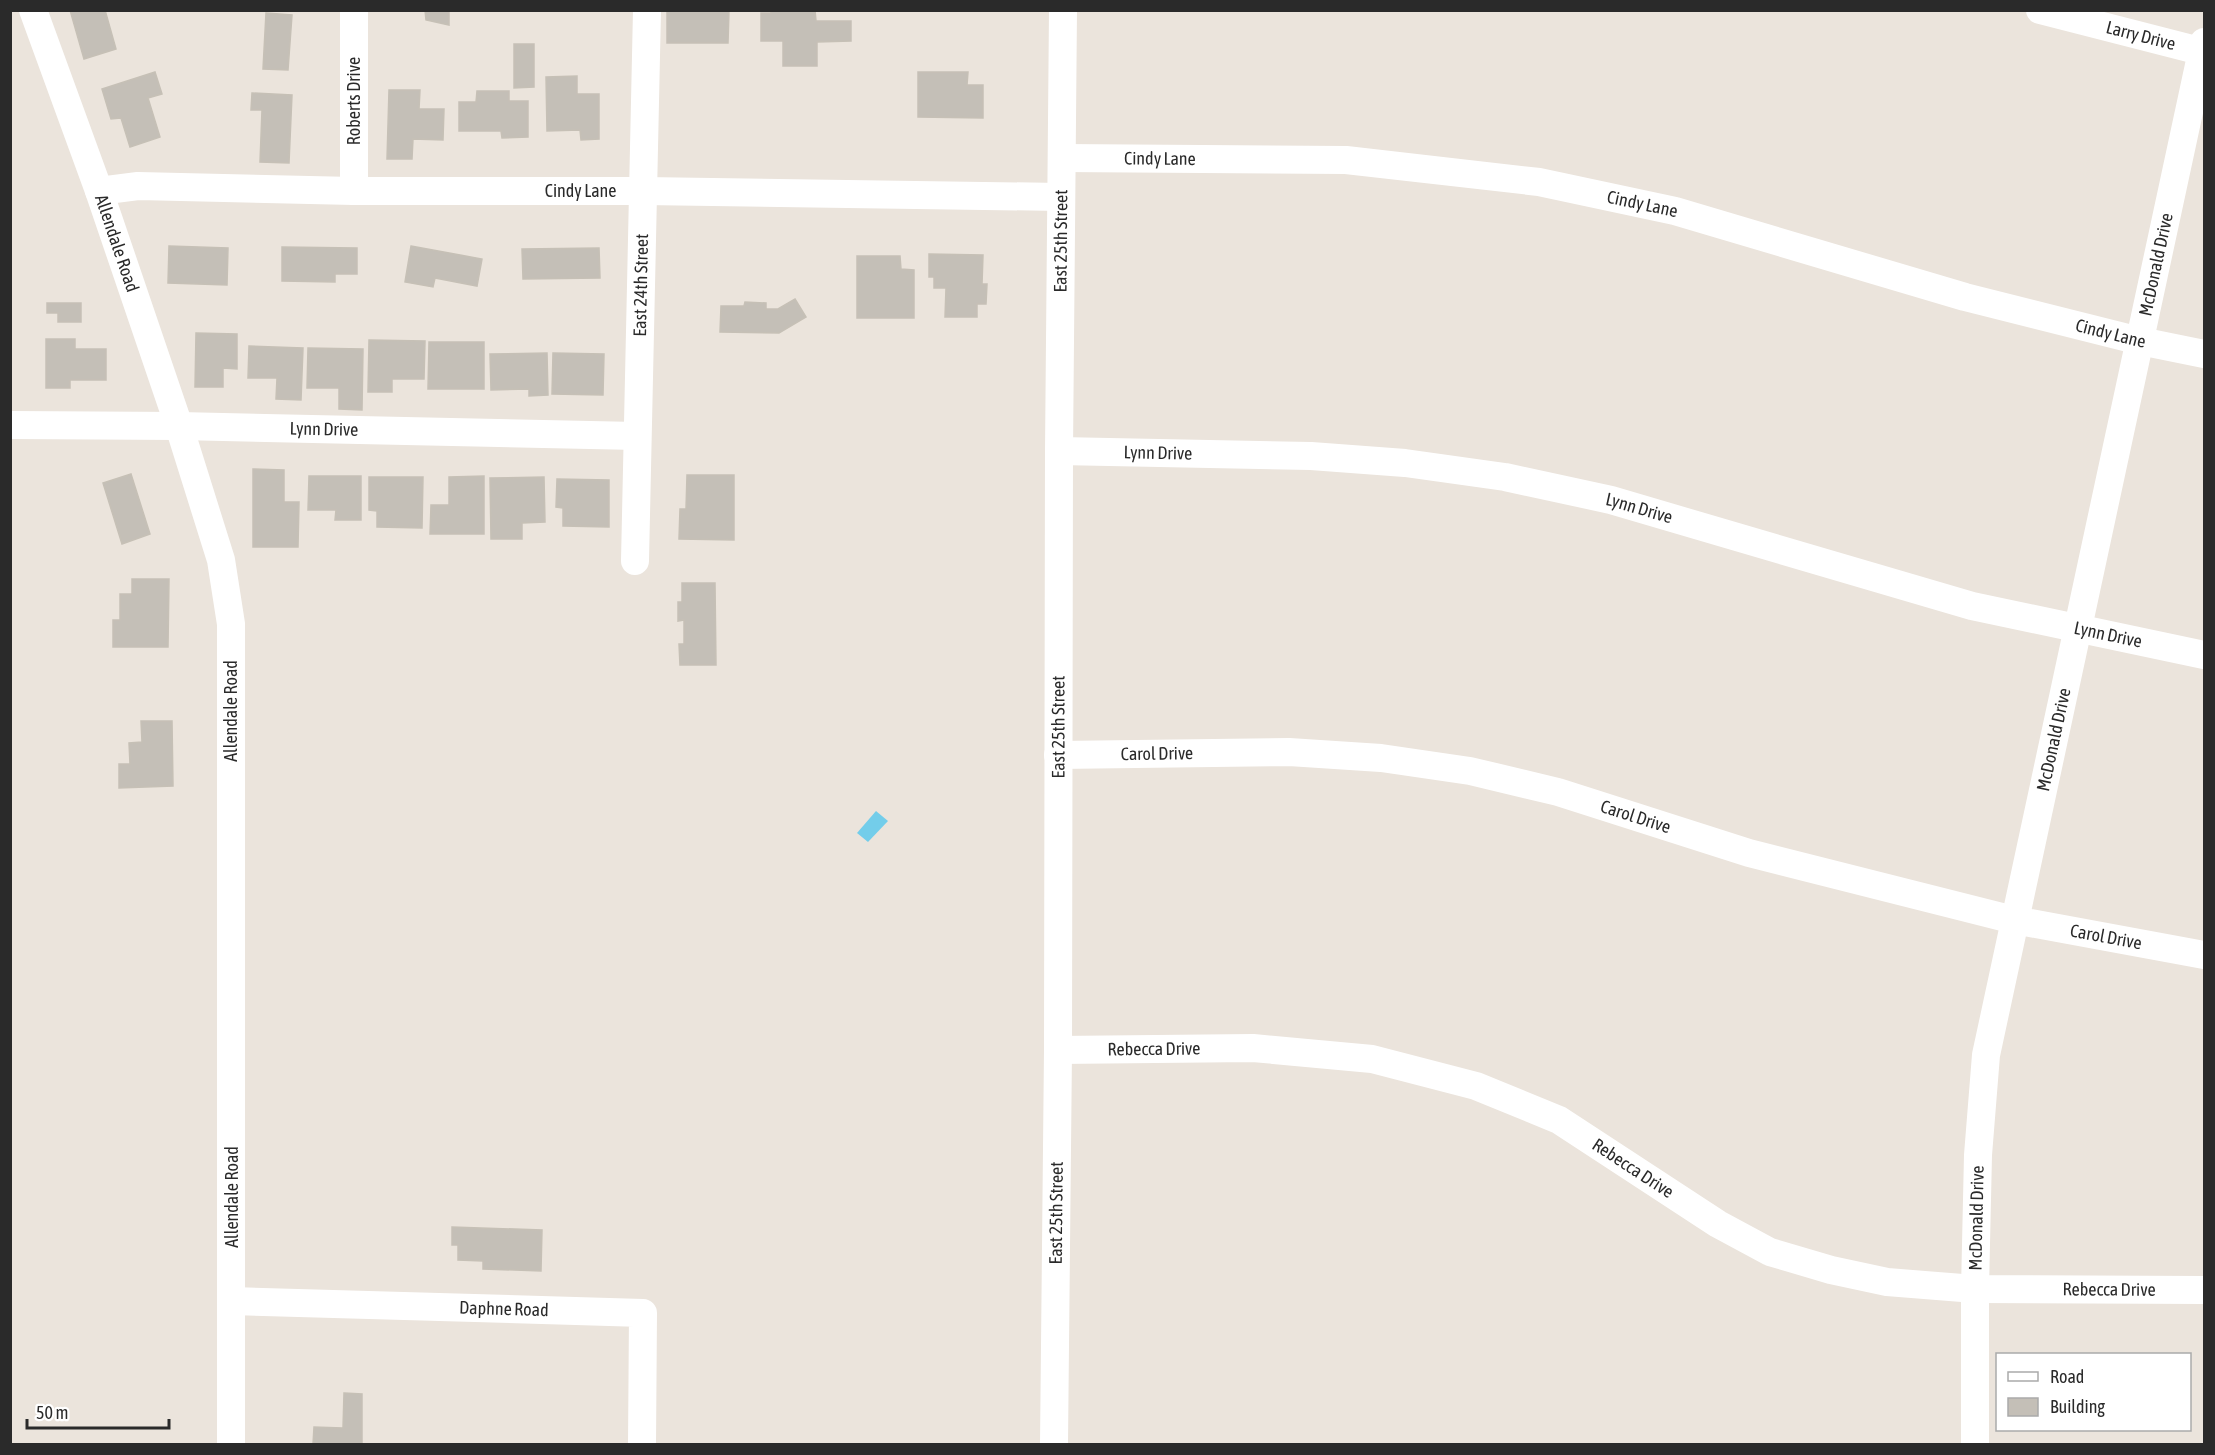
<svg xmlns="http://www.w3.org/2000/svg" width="2215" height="1455" viewBox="0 0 2215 1455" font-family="'Asap Condensed',sans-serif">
<rect width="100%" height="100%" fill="#ebe4dc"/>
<path fill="#73cdea" d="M 876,811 L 888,821 L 868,842 L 857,833 Z"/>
<g fill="#c4bfb7" stroke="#c6c0b6" stroke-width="1.5">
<path d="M 70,10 L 105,10 L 116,49 L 84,59 Z"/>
<path d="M 425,10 L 449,10 L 449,25 L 426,20 Z"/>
<path d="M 667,10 L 729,10 L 728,43 L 667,43 Z"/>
<path d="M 771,10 L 815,10 L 816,21 L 851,21 L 851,41 L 817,42 L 817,66 L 783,66 L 783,41 L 761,41 L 761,13 L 771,13 Z"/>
<path d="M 266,13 L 292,15 L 288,70 L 263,69 Z"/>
<path d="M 514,44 L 534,44 L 534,87 L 514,88 Z"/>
<path d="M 155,72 L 162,94 L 148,98 L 160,137 L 130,147 L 121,118 L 111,119 L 102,89 Z"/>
<path d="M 918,72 L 968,72 L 967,85 L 983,85 L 983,118 L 918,117 Z"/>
<path d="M 577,76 L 577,94 L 599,94 L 599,139 L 581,140 L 580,130 L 547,131 L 546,77 Z"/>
<path d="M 389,90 L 420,90 L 419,109 L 444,109 L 443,140 L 413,139 L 412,159 L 387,159 Z"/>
<path d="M 477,91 L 509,91 L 509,101 L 528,101 L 528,137 L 502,138 L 501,131 L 459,131 L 459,102 L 476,102 Z"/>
<path d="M 252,93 L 292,95 L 289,163 L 260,162 L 262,110 L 251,110 Z"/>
<path d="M 169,246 L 228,248 L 227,285 L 168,283 Z"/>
<path d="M 411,246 L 482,259 L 477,286 L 435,278 L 433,287 L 405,282 Z"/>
<path d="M 282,247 L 357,248 L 357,274 L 335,274 L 335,282 L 282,281 Z"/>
<path d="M 599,248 L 600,278 L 523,279 L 522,249 Z"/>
<path d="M 929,254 L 983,255 L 982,284 L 987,284 L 986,304 L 977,304 L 977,317 L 945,317 L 946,288 L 934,288 L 934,277 L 929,277 Z"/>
<path d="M 857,256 L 900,256 L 901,269 L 914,270 L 914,318 L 857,318 Z"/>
<path d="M 795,299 L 806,317 L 779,333 L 720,332 L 721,306 L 744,306 L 745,302 L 766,303 L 766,309 L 778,309 Z"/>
<path d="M 47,303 L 81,303 L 81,322 L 58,322 L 58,313 L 47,313 Z"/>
<path d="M 196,333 L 237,334 L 237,369 L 223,368 L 223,387 L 195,387 Z"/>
<path d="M 46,339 L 75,339 L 75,349 L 106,349 L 106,380 L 70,380 L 70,388 L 46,388 Z"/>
<path d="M 369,340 L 425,341 L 424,379 L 392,379 L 392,392 L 368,392 Z"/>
<path d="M 429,342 L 484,342 L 484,389 L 428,389 Z"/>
<path d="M 249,346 L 303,348 L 301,400 L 276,399 L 277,378 L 248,378 Z"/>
<path d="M 308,348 L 363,349 L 362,410 L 339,409 L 339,388 L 307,388 Z"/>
<path d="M 547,353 L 548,395 L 529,396 L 529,389 L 491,390 L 490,354 Z"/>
<path d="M 553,353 L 604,354 L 603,395 L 552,394 Z"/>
<path d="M 253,469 L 284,470 L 284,502 L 299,502 L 298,547 L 253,547 Z"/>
<path d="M 131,474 L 150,534 L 122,544 L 103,483 Z"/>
<path d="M 687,475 L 734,475 L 734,540 L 679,539 L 680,509 L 686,509 Z"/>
<path d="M 309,476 L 361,476 L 361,520 L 335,520 L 336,510 L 308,510 Z"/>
<path d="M 484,476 L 484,534 L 430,534 L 431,505 L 449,505 L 449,477 Z"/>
<path d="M 369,477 L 423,477 L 422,528 L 377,527 L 377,511 L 369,510 Z"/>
<path d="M 544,477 L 545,522 L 522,523 L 522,539 L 491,539 L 490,478 Z"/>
<path d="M 557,479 L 609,480 L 609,527 L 563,526 L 563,508 L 556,507 Z"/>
<path d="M 132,579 L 169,579 L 168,647 L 113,647 L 113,620 L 120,620 L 120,594 L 132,594 Z"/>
<path d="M 682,583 L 715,583 L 716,665 L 680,665 L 679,644 L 684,644 L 684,620 L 678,621 L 678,602 L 682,602 Z"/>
<path d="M 141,721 L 172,721 L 173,786 L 119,788 L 119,764 L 130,764 L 129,743 L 142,742 Z"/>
<path d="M 452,1227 L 542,1230 L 541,1271 L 483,1269 L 483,1261 L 458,1260 L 458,1245 L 452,1245 Z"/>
<path d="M 344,1393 L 362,1394 L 362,1444 L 313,1444 L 314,1427 L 343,1428 Z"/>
</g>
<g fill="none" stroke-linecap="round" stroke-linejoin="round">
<g stroke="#fff" stroke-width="28">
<path id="s1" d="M 33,10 L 99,191 L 179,426 L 221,560 L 231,624 L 231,1444"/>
<path d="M 354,10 L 354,191"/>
<path id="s2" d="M 2040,10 L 2204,52"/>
<path id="s3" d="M 1062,158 L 1346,160 L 1539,182 L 1675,211 L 1965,297 L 2140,341 L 2204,354"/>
<path id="s4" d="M 99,191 L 138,186 L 354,191 L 644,191 L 1061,197"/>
<path id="s5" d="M 10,425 L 179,426 L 637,436"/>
<path id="s6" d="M 1059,451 L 1311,456 L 1405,463 L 1505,477 L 1611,500 L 1972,606 L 2204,655"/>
<path id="s7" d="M 635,561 L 647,10"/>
<path id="s8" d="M 1058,755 L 1289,752 L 1381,758 L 1470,771 L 1558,792 L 1749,853 L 2014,920 L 2204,955"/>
<path id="s9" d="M 1058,1050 L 1253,1048 L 1372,1059 L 1476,1086 L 1559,1120 L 1718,1224 L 1770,1252 L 1831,1270 L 1887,1282 L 1975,1289 L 2204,1290"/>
<path id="s10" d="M 232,1301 L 643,1313 L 642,1444"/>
<path id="s11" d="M 1054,1444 L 1058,1050 L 1059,451 L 1063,10"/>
<path id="s12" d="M 1975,1444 L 1975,1289 L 1978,1155 L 1986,1055 L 2204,42"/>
</g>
</g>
<g text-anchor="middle" stroke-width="6" stroke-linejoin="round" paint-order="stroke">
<g font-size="18" fill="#2a2a2a" stroke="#fff">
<text dy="6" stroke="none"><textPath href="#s2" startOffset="104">Larry Drive</textPath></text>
<text transform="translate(354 101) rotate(-90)" y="6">Roberts Drive</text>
<text dy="6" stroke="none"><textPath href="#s3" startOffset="98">Cindy Lane</textPath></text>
<text dy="6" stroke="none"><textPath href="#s4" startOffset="482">Cindy Lane</textPath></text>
<text dy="6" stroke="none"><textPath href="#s3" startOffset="584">Cindy Lane</textPath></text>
<text dy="6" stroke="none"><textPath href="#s11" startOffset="1203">East 25th Street</textPath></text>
<text dy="6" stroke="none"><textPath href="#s1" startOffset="248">Allendale Road</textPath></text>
<text dy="6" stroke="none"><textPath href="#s12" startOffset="1198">McDonald Drive</textPath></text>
<text dy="6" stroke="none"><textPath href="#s7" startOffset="276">East 24th Street</textPath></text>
<text dy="6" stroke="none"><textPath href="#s3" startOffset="1070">Cindy Lane</textPath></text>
<text dy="6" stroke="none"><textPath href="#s5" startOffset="314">Lynn Drive</textPath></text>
<text dy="6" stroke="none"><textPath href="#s6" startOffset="99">Lynn Drive</textPath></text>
<text dy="6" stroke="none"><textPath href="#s6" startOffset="585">Lynn Drive</textPath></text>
<text dy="6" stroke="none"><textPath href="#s6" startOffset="1071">Lynn Drive</textPath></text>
<text transform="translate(231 711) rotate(-90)" y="6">Allendale Road</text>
<text dy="6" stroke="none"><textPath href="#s11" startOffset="717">East 25th Street</textPath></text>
<text dy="6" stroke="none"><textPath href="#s12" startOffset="712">McDonald Drive</textPath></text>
<text dy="6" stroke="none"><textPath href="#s8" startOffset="99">Carol Drive</textPath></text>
<text dy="6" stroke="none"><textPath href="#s8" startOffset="585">Carol Drive</textPath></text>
<text dy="6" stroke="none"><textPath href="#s8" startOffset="1071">Carol Drive</textPath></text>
<text dy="6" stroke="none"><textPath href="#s9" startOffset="96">Rebecca Drive</textPath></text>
<text dy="6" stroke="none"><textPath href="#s9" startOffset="600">Rebecca Drive</textPath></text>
<text transform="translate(232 1197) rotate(-90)" y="6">Allendale Road</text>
<text dy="6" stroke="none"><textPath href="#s11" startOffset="231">East 25th Street</textPath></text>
<text dy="6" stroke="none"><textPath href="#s12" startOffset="226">McDonald Drive</textPath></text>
<text dy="6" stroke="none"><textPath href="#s9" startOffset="1104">Rebecca Drive</textPath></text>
<text dy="6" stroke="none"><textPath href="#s10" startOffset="272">Daphne Road</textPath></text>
</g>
</g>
<rect width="2215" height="1455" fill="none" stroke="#2a2a2a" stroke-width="24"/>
<rect x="1996" y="1353" width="195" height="78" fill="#ffffff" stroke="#aaaaaa" stroke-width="1.5"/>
<rect x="2008" y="1372" width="30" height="9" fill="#ffffff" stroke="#aaaaaa" stroke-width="1.5"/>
<text x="2050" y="1383" font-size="18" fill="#2a2a2a">Road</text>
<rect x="2008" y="1398" width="30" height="18" fill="#c4bfb7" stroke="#aaaaaa" stroke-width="1.5"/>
<text x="2050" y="1413" font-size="18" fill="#2a2a2a">Building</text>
<path d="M27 1419v9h142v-9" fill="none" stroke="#2a2a2a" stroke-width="3"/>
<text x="36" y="1419" font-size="18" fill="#2a2a2a" stroke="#ffffff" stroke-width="4.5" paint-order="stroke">50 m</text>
</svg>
